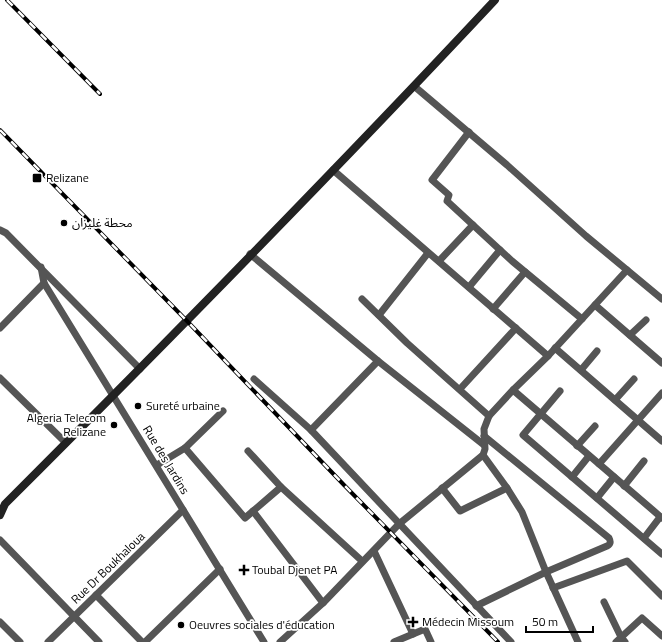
<svg xmlns="http://www.w3.org/2000/svg" width="662" height="642" viewBox="0 0 662 642" font-family="'Titillium Web','Noto Sans Arabic',sans-serif">
<rect width="100%" height="100%" fill="#fff"/>
<g fill="none" stroke-linecap="round" stroke-linejoin="round">
<g stroke="#555" stroke-width="7">
<path d="M 414,86 L 507,165 L 586,236 L 662,299"/>
<path d="M 469,132 L 432,180 L 449,195 L 447,201 L 512,261 L 582,319"/>
<path d="M 333,170 L 548,356"/>
<path d="M 0,230 L 6,233 L 140,369"/>
<path d="M 250,254 L 378,361 L 484,445"/>
<path d="M 439,261 L 473,225"/>
<path d="M 41,267 L 44,283 L 264,642"/>
<path d="M 469,287 L 500,250"/>
<path d="M 362,299 L 407,343 L 489,416"/>
<path d="M 595,305 L 662,363"/>
<path d="M 493,309 L 525,272"/>
<path d="M 379,315 L 428,253"/>
<path d="M 0,328 L 44,283"/>
<path d="M 630,335 L 646,320"/>
<path d="M 555,348 L 662,441"/>
<path d="M 581,370 L 597,351"/>
<path d="M 0,378 L 66,443"/>
<path d="M 254,379 L 311,430 L 511,642"/>
<path d="M 460,389 L 516,328"/>
<path d="M 513,390 L 662,518"/>
<path d="M 560,391 L 523,435 L 662,554"/>
<path d="M 615,400 L 634,379"/>
<path d="M 311,430 L 378,361"/>
<path d="M 577,446 L 595,426"/>
<path d="M 185,448 L 245,518 L 281,487 L 362,561"/>
<path d="M 248,451 L 281,487"/>
<path d="M 483,455 L 507,488 L 522,512 L 546,572 L 578,642"/>
<path d="M 599,464 L 662,393"/>
<path d="M 157,465 L 185,448 L 223,411"/>
<path d="M 572,477 L 589,456"/>
<path d="M 624,486 L 644,461"/>
<path d="M 442,488 L 460,511 L 507,488"/>
<path d="M 597,498 L 614,477"/>
<path d="M 253,511 L 323,603"/>
<path d="M 644,538 L 660,517"/>
<path d="M 0,540 L 99,642"/>
<path d="M 374,551 L 413,634"/>
<path d="M 553,588 L 627,561 L 662,596"/>
<path d="M 96,595 L 142,642"/>
<path d="M 604,602 L 621,637 L 625,642"/>
<path d="M 476,606 L 546,572 L 607,546 C 611,544 611,542 609,538 L 484,436"/>
<path d="M 0,622 L 20,642"/>
<path d="M 48,642 L 183,510"/>
<path d="M 145,642 L 220,569"/>
<path d="M 280,642 L 323,603 L 399,524 L 483,455 L 485,449 L 484,429 L 489,416 L 513,390 L 548,356 L 627,270"/>
<path d="M 394,642 L 425,629 L 431,642"/>
<path d="M 616,642 L 642,618 L 662,636"/>
</g>
<path stroke="#222" stroke-width="8" d="M 0,515 L 5,504 C 171,338 335,171 495,0"/>
<g stroke="#000" stroke-width="4">
<g id="rail">
<path d="M 7,0 L 100,94"/>
<path d="M 0,130 L 187,321 L 344,485 L 498,642"/>
</g>
</g>
<use href="#rail" stroke="#fff" stroke-width="2.5" stroke-dasharray="8" stroke-linecap="butt"/>
</g>
<g fill="#000" stroke="#fff" stroke-width="1.5">
<rect x="32" y="173" width="10" height="10" rx="2"/>
<circle cx="64" cy="223" r="4"/>
<circle cx="138" cy="406" r="4"/>
<circle cx="114" cy="425" r="4"/>
<path d="M242 564h4v4h4v4h-4v4h-4v-4h-4v-4h4z"/>
<path d="M411 616h4v4h4v4h-4v4h-4v-4h-4v-4h4z"/>
<circle cx="181" cy="625" r="4"/>
</g>
<g text-anchor="middle" stroke-width="3.5" stroke-linejoin="round" paint-order="stroke">
<g font-size="12" fill="#000" stroke="#fff" text-anchor="start">
<text x="46" y="182">Relizane</text>
<text x="72" y="227">محطة غليزان</text>
<text x="146" y="410">Sureté urbaine</text>
<text x="106" y="422" text-anchor="end">Algeria Telecom<tspan x="106" dy="14">Relizane</tspan></text>
<text x="252" y="574">Toubal Djenet PA</text>
<text x="422" y="626">Médecin Missoum</text>
<text x="189" y="629">Oeuvres sociales d'éducation</text>
</g>
<g font-size="12" fill="#000" stroke="#fff">
<text transform="translate(166 460) rotate(59)" y="4">Rue des Jardins</text>
<text transform="translate(108 568) rotate(-44)" y="4">Rue Dr Boukhaloua</text>
</g>
</g>
<path d="M526 626v6h67v-6" fill="none" stroke="#000000" stroke-width="2"/>
<text x="532" y="626" font-size="12" fill="#000000" stroke="#ffffff" stroke-width="3" paint-order="stroke">50 m</text>
</svg>
